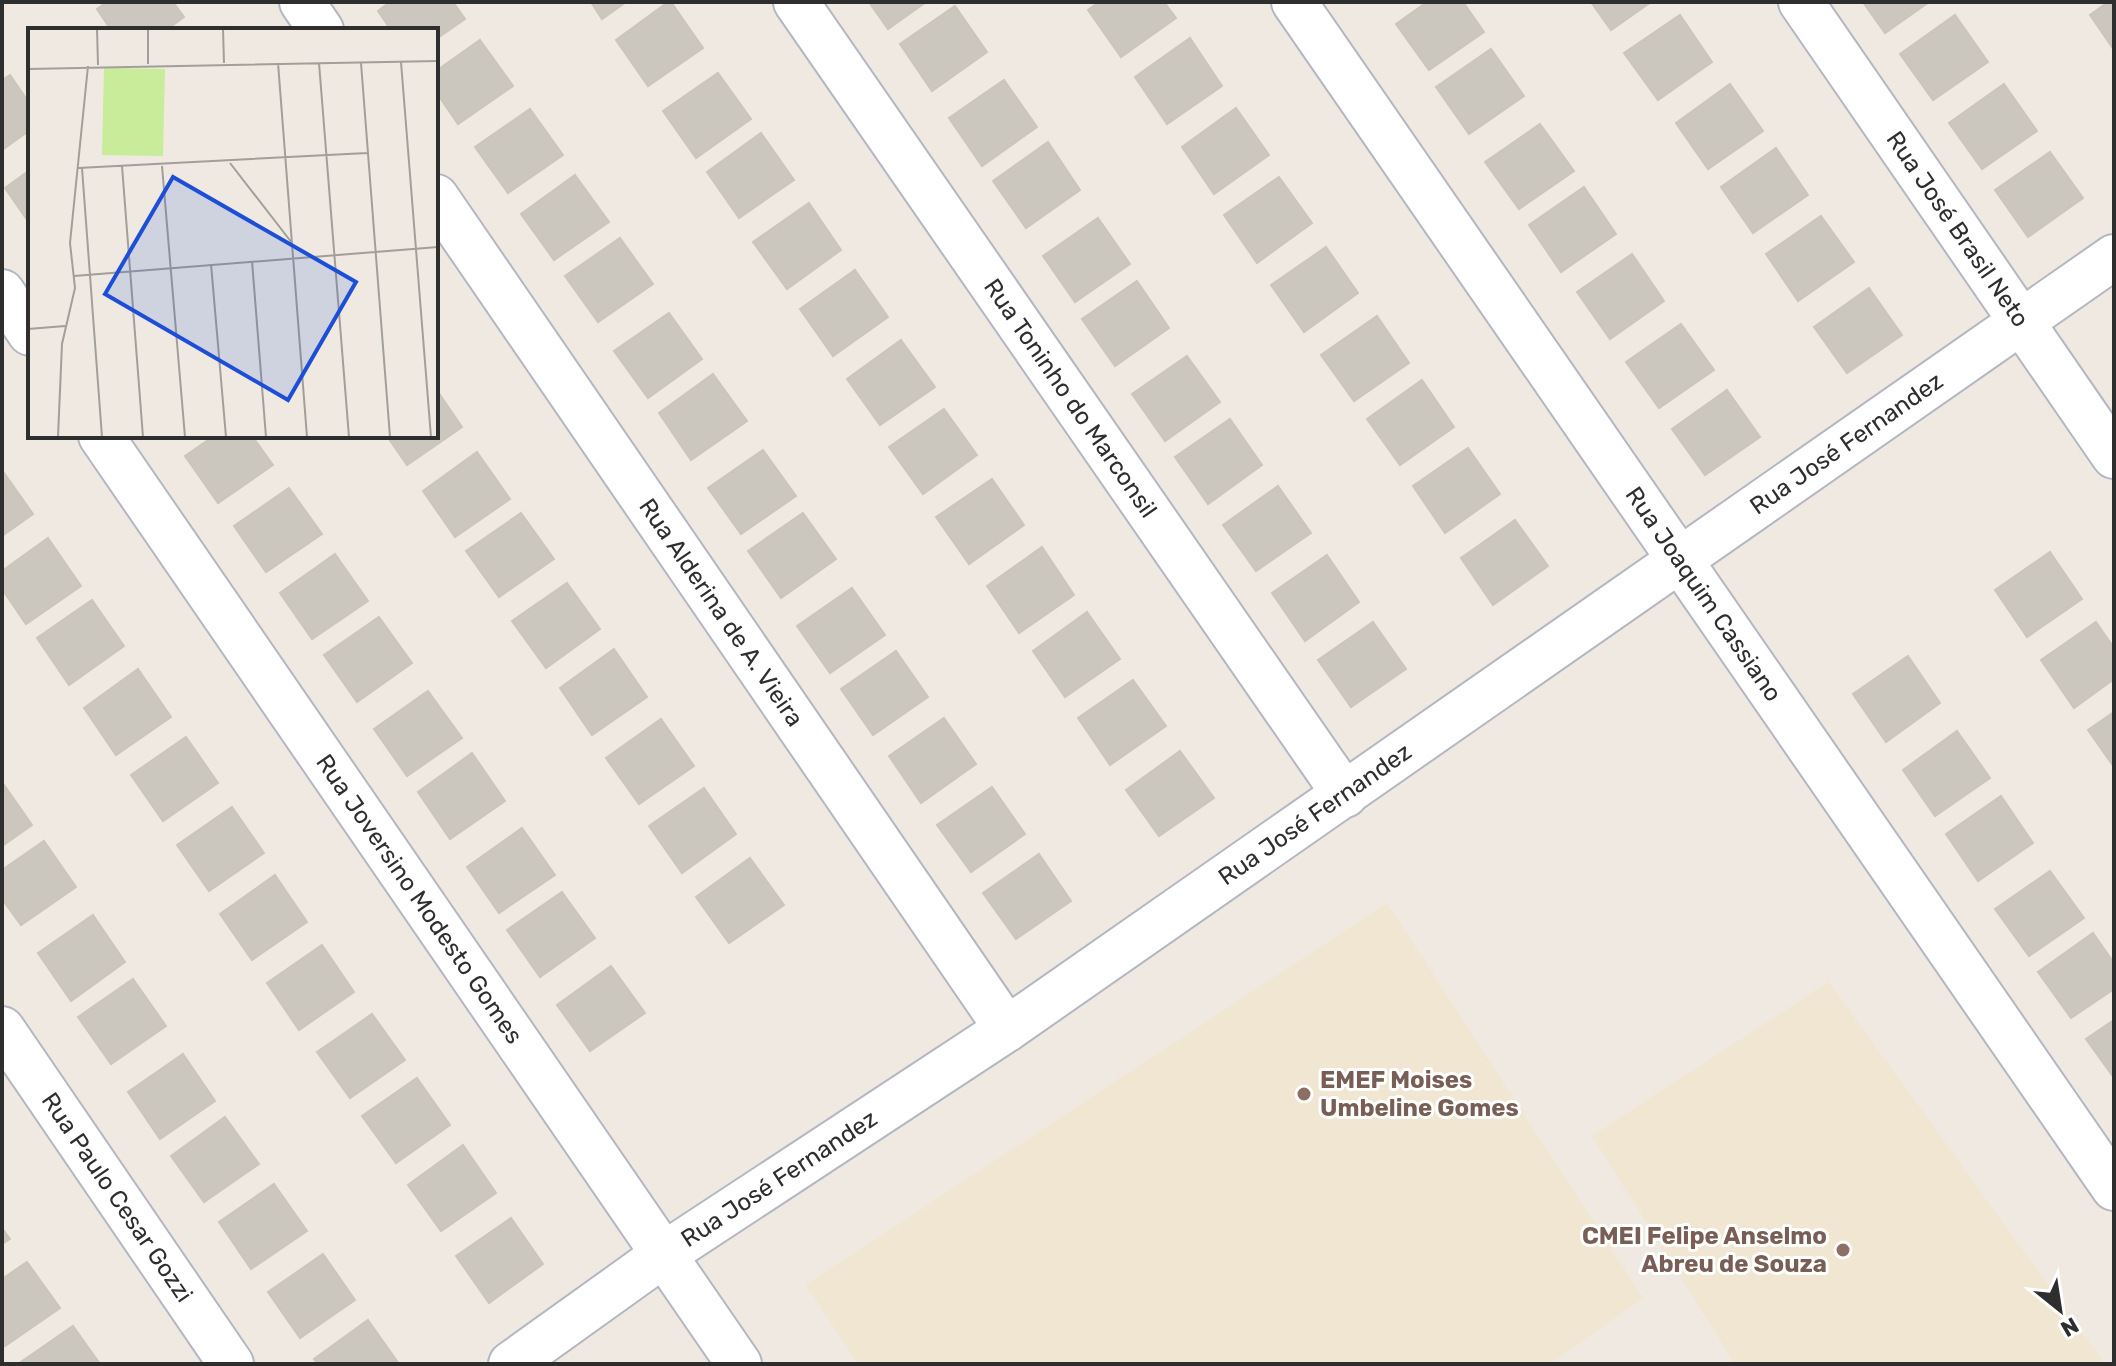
<svg xmlns="http://www.w3.org/2000/svg" width="2116" height="1366" viewBox="0 0 2116 1366" font-family="Rubik,sans-serif">
<rect width="100%" height="100%" fill="#efe9e1"/>
<g fill="#f0e6d1">
<path d="M 1387,903 L 1643,1298 L 1550,1364 L 858,1364 L 806,1285 Z"/>
<path d="M 1829,982 L 2105,1364 L 1735,1364 L 1592,1136 Z"/>
</g>
<g fill="#cbc7bf" stroke="#cbc5ba" stroke-width="2">
<path d="M 107,2 L 173,2 L 184,17 L 166,30 L 111,30 L 97,9 Z"/>
<path d="M 390,2 L 453,2 L 465,19 L 436,39 L 436,30 L 391,30 L 378,11 Z"/>
<path d="M 591,2 L 626,2 L 602,19 Z"/>
<path d="M 668,2 L 671,2 L 703,48 L 648,86 L 616,40 Z"/>
<path d="M 869,2 L 926,2 L 888,29 Z"/>
<path d="M 1099,2 L 1164,2 L 1176,18 L 1121,57 L 1088,10 Z"/>
<path d="M 1427,2 L 1463,2 L 1484,32 L 1429,70 L 1396,24 Z"/>
<path d="M 1591,2 L 1651,2 L 1611,30 Z"/>
<path d="M 1863,2 L 1929,2 L 1885,33 Z"/>
<path d="M 2108,2 L 2114,2 L 2114,50 L 2090,15 Z"/>
<path d="M 955,6 L 987,52 L 932,91 L 900,44 Z"/>
<path d="M 1680,15 L 1712,62 L 1658,100 L 1624,53 Z"/>
<path d="M 1955,15 L 1988,62 L 1933,100 L 1900,54 Z"/>
<path d="M 1190,38 L 1222,86 L 1167,124 L 1135,77 Z"/>
<path d="M 480,40 L 513,86 L 458,124 L 436,92 L 436,71 Z"/>
<path d="M 1491,49 L 1524,96 L 1469,134 L 1436,87 Z"/>
<path d="M 718,73 L 751,119 L 696,158 L 663,111 Z"/>
<path d="M 10,75 L 30,104 L 30,130 L 2,150 L 2,80 Z"/>
<path d="M 1004,80 L 1037,127 L 982,166 L 949,118 Z"/>
<path d="M 1730,84 L 1763,131 L 1708,169 L 1676,123 Z"/>
<path d="M 2004,84 L 2037,131 L 1982,169 L 1949,123 Z"/>
<path d="M 1236,108 L 1269,155 L 1214,194 L 1182,147 Z"/>
<path d="M 530,109 L 563,155 L 508,193 L 475,147 Z"/>
<path d="M 1540,124 L 1574,171 L 1519,209 L 1485,162 Z"/>
<path d="M 761,133 L 794,180 L 739,218 L 707,172 Z"/>
<path d="M 1048,142 L 1080,190 L 1026,228 L 993,181 Z"/>
<path d="M 1776,148 L 1808,195 L 1753,233 L 1721,187 Z"/>
<path d="M 2050,152 L 2083,198 L 2028,237 L 1995,190 Z"/>
<path d="M 30,170 L 30,224 L 5,188 Z"/>
<path d="M 575,175 L 609,222 L 554,260 L 521,214 Z"/>
<path d="M 1279,177 L 1312,223 L 1257,263 L 1224,215 Z"/>
<path d="M 1584,187 L 1616,234 L 1561,272 L 1529,225 Z"/>
<path d="M 809,203 L 841,250 L 787,289 L 753,242 Z"/>
<path d="M 1821,216 L 1854,262 L 1798,301 L 1766,254 Z"/>
<path d="M 1098,218 L 1130,264 L 1075,302 L 1043,256 Z"/>
<path d="M 620,238 L 653,284 L 598,322 L 565,276 Z"/>
<path d="M 1326,247 L 1358,293 L 1304,332 L 1271,285 Z"/>
<path d="M 1632,254 L 1664,301 L 1610,339 L 1577,292 Z"/>
<path d="M 855,270 L 888,317 L 833,356 L 800,309 Z"/>
<path d="M 1137,281 L 1169,328 L 1115,366 L 1082,319 Z"/>
<path d="M 1869,288 L 1902,335 L 1847,373 L 1814,327 Z"/>
<path d="M 669,313 L 702,359 L 648,398 L 614,351 Z"/>
<path d="M 1377,316 L 1409,363 L 1354,401 L 1321,355 Z"/>
<path d="M 1681,324 L 1714,370 L 1659,408 L 1626,362 Z"/>
<path d="M 901,340 L 935,387 L 880,425 L 847,379 Z"/>
<path d="M 1187,356 L 1220,402 L 1165,441 L 1132,394 Z"/>
<path d="M 713,374 L 747,421 L 691,460 L 659,413 Z"/>
<path d="M 1422,380 L 1454,427 L 1400,465 L 1367,419 Z"/>
<path d="M 436,389 L 462,427 L 407,465 L 387,436 L 436,436 Z"/>
<path d="M 1727,390 L 1760,437 L 1705,475 L 1672,429 Z"/>
<path d="M 944,409 L 977,455 L 923,494 L 889,447 Z"/>
<path d="M 1230,419 L 1262,465 L 1208,504 L 1175,457 Z"/>
<path d="M 214,436 L 252,436 L 273,465 L 218,503 L 185,456 Z"/>
<path d="M 1468,448 L 1500,494 L 1445,533 L 1413,486 Z"/>
<path d="M 763,450 L 796,496 L 741,534 L 708,488 Z"/>
<path d="M 477,452 L 510,499 L 455,537 L 423,491 Z"/>
<path d="M 2,470 L 33,514 L 2,536 Z"/>
<path d="M 992,479 L 1024,525 L 969,564 L 936,517 Z"/>
<path d="M 1278,486 L 1311,533 L 1256,571 L 1223,525 Z"/>
<path d="M 289,488 L 322,534 L 266,572 L 234,526 Z"/>
<path d="M 521,513 L 554,559 L 499,597 L 466,551 Z"/>
<path d="M 803,513 L 836,559 L 781,598 L 748,551 Z"/>
<path d="M 1515,520 L 1548,566 L 1493,605 L 1461,558 Z"/>
<path d="M 48,538 L 81,586 L 26,624 L 2,589 L 2,571 Z"/>
<path d="M 1042,547 L 1074,595 L 1019,633 L 987,586 Z"/>
<path d="M 2050,552 L 2082,599 L 2027,637 L 1995,590 Z"/>
<path d="M 335,554 L 368,601 L 312,639 L 280,593 Z"/>
<path d="M 1327,555 L 1359,602 L 1305,641 L 1272,593 Z"/>
<path d="M 567,583 L 600,629 L 546,668 L 512,621 Z"/>
<path d="M 852,588 L 885,635 L 830,673 L 797,626 Z"/>
<path d="M 92,600 L 124,646 L 69,685 L 37,638 Z"/>
<path d="M 1087,612 L 1120,659 L 1065,697 L 1033,651 Z"/>
<path d="M 379,617 L 412,663 L 357,702 L 324,655 Z"/>
<path d="M 1373,622 L 1406,669 L 1351,707 L 1318,660 Z"/>
<path d="M 2096,622 L 2114,648 L 2114,679 L 2074,708 L 2041,660 Z"/>
<path d="M 614,649 L 647,697 L 592,735 L 560,688 Z"/>
<path d="M 896,651 L 928,697 L 873,735 L 841,689 Z"/>
<path d="M 1908,656 L 1940,703 L 1886,742 L 1853,694 Z"/>
<path d="M 138,669 L 171,717 L 116,755 L 84,708 Z"/>
<path d="M 1133,680 L 1166,726 L 1110,765 L 1078,718 Z"/>
<path d="M 428,691 L 462,738 L 407,776 L 374,729 Z"/>
<path d="M 2114,712 L 2114,767 L 2088,730 Z"/>
<path d="M 944,718 L 976,764 L 921,803 L 889,756 Z"/>
<path d="M 661,719 L 694,766 L 639,804 L 606,758 Z"/>
<path d="M 1957,731 L 1990,778 L 1935,816 L 1903,770 Z"/>
<path d="M 186,737 L 218,783 L 163,821 L 131,775 Z"/>
<path d="M 1180,751 L 1214,798 L 1159,836 L 1126,790 Z"/>
<path d="M 472,753 L 505,801 L 450,839 L 418,792 Z"/>
<path d="M 2,782 L 32,825 L 2,846 Z"/>
<path d="M 992,787 L 1025,834 L 971,872 L 937,825 Z"/>
<path d="M 704,788 L 736,834 L 682,873 L 649,826 Z"/>
<path d="M 2001,796 L 2033,843 L 1978,881 L 1946,834 Z"/>
<path d="M 232,807 L 264,853 L 209,891 L 177,845 Z"/>
<path d="M 522,828 L 555,875 L 499,913 L 467,867 Z"/>
<path d="M 44,841 L 76,887 L 21,925 L 2,899 L 2,870 Z"/>
<path d="M 1039,854 L 1071,901 L 1016,939 L 983,893 Z"/>
<path d="M 750,858 L 784,905 L 729,943 L 696,897 Z"/>
<path d="M 2050,871 L 2084,918 L 2029,956 L 1995,909 Z"/>
<path d="M 275,875 L 307,922 L 252,960 L 220,914 Z"/>
<path d="M 562,892 L 595,938 L 540,977 L 507,930 Z"/>
<path d="M 93,915 L 125,962 L 71,1001 L 38,953 Z"/>
<path d="M 2093,933 L 2114,963 L 2114,989 L 2071,1018 L 2038,972 Z"/>
<path d="M 322,945 L 354,992 L 299,1030 L 267,983 Z"/>
<path d="M 611,966 L 645,1013 L 590,1051 L 557,1005 Z"/>
<path d="M 133,979 L 166,1026 L 111,1064 L 78,1017 Z"/>
<path d="M 372,1014 L 405,1060 L 350,1098 L 317,1052 Z"/>
<path d="M 2114,1020 L 2114,1078 L 2086,1039 Z"/>
<path d="M 183,1054 L 215,1101 L 160,1139 L 128,1092 Z"/>
<path d="M 417,1078 L 450,1125 L 396,1163 L 362,1116 Z"/>
<path d="M 225,1117 L 259,1164 L 204,1202 L 171,1156 Z"/>
<path d="M 463,1145 L 496,1193 L 441,1231 L 408,1185 Z"/>
<path d="M 274,1184 L 307,1231 L 251,1269 L 219,1222 Z"/>
<path d="M 511,1218 L 543,1264 L 489,1303 L 456,1256 Z"/>
<path d="M 2,1228 L 10,1239 L 2,1244 Z"/>
<path d="M 323,1254 L 355,1300 L 300,1338 L 268,1292 Z"/>
<path d="M 27,1262 L 60,1308 L 5,1346 L 2,1341 L 2,1279 Z"/>
<path d="M 368,1320 L 399,1364 L 318,1364 L 314,1359 Z"/>
<path d="M 73,1326 L 100,1364 L 18,1364 Z"/>
</g>
<g fill="none" stroke-linecap="round" stroke-linejoin="round">
<g stroke="#b4b7c1" stroke-width="48">
<g id="minor">
<path d="M 302,2 L 321,30"/>
<path id="s1" d="M 796,2 L 1345,795"/>
<path id="s2" d="M 1294,2 L 2114,1188"/>
<path id="s3" d="M 1801,2 L 2114,456"/>
<path id="s4" d="M 436,197 L 1007,1029"/>
<path d="M 2,292 L 30,333"/>
<path id="s5" d="M 101,436 L 739,1364"/>
<path id="s6" d="M 2,1029 L 231,1364"/>
<path id="s7" d="M 511,1364 L 663,1255 L 1007,1029 L 2114,257"/>
</g>
</g>
<use href="#minor" stroke="#fff" stroke-width="44"/>
</g>
<g fill="#8d6e63" stroke="#fff" stroke-width="3">
<circle cx="1304" cy="1094" r="8"/>
<circle cx="1843" cy="1250" r="8"/>
</g>
<g text-anchor="middle" stroke-width="6" stroke-linejoin="round" paint-order="stroke">
<g font-size="24" fill="#2e2e2e" stroke="#fff">
<text dy="8" stroke="none"><textPath href="#s3" startOffset="276">Rua José Brasil Neto</textPath></text>
<text dy="8" stroke="none"><textPath href="#s1" startOffset="482">Rua Toninho do Marconsil</textPath></text>
<text dy="8" stroke="none"><textPath href="#s7" startOffset="1622">Rua José Fernandez</textPath></text>
<text dy="8" stroke="none"><textPath href="#s2" startOffset="720">Rua Joaquim Cassiano</textPath></text>
<text dy="8" stroke="none"><textPath href="#s4" startOffset="504">Rua Alderina de A. Vieira</textPath></text>
<text dy="8" stroke="none"><textPath href="#s7" startOffset="974">Rua José Fernandez</textPath></text>
<text dy="8" stroke="none"><textPath href="#s5" startOffset="562">Rua Joversino Modesto Gomes</textPath></text>
<text dy="8" stroke="none"><textPath href="#s7" startOffset="326">Rua José Fernandez</textPath></text>
<text dy="8" stroke="none"><textPath href="#s6" startOffset="204">Rua Paulo Cesar Gozzi</textPath></text>
</g>
<g font-size="24" font-weight="bold" fill="#785e54" stroke="#fff" text-anchor="start">
<text x="1320" y="1088">EMEF Moises<tspan x="1320" dy="28">Umbeline Gomes</tspan></text>
<text x="1827" y="1244" text-anchor="end">CMEI Felipe Anselmo<tspan x="1827" dy="28">Abreu de Souza</tspan></text>
</g>
</g>
<g transform="translate(28 28)">
<rect width="410" height="410" fill="#efe9e1"/>
<path d="M 76,40 L 137,41 L 135,128 L 74,127 Z" fill="#c9ec9a"/>
<path fill="none" stroke="#a29e99" stroke-width="2" d="M 69,1 L 70,37M 195,1 L 196,35M 373,34 L 403,409M 250,35 L 279,409M 291,35 L 321,409M 333,35 L 362,409M 120,36 L 120,1M 0,41 L 410,33M 202,135 L 264,215M 94,138 L 115,409M 134,138 L 157,409M 50,140 L 339,125M 54,140 L 74,409M 224,233 L 238,409M 183,236 L 198,409M 46,248 L 410,219M 0,301 L 37,298M 30,409 L 34,316 L 47,260 L 42,215 L 60,38"/>
<path fill="#1d4ed8" fill-opacity="0.15" stroke="#1d4ed8" stroke-width="4" d="M 145,149 L 328,254 L 260,372 L 77,266 Z"/>
<rect width="410" height="410" fill="none" stroke="#2e2e2e" stroke-width="4"/>
</g>
<rect width="2116" height="1366" fill="none" stroke="#2e2e2e" stroke-width="8"/>
<g transform="translate(2060 1310) rotate(150)" stroke="#ffffff" stroke-width="6" paint-order="stroke">
<path d="M0-6L14 30L0 20L-14 30Z" fill="#2e2e2e"/>
<text y="-12" font-size="22" font-weight="bold" text-anchor="middle" fill="#2e2e2e">N</text>
</g>
</svg>
